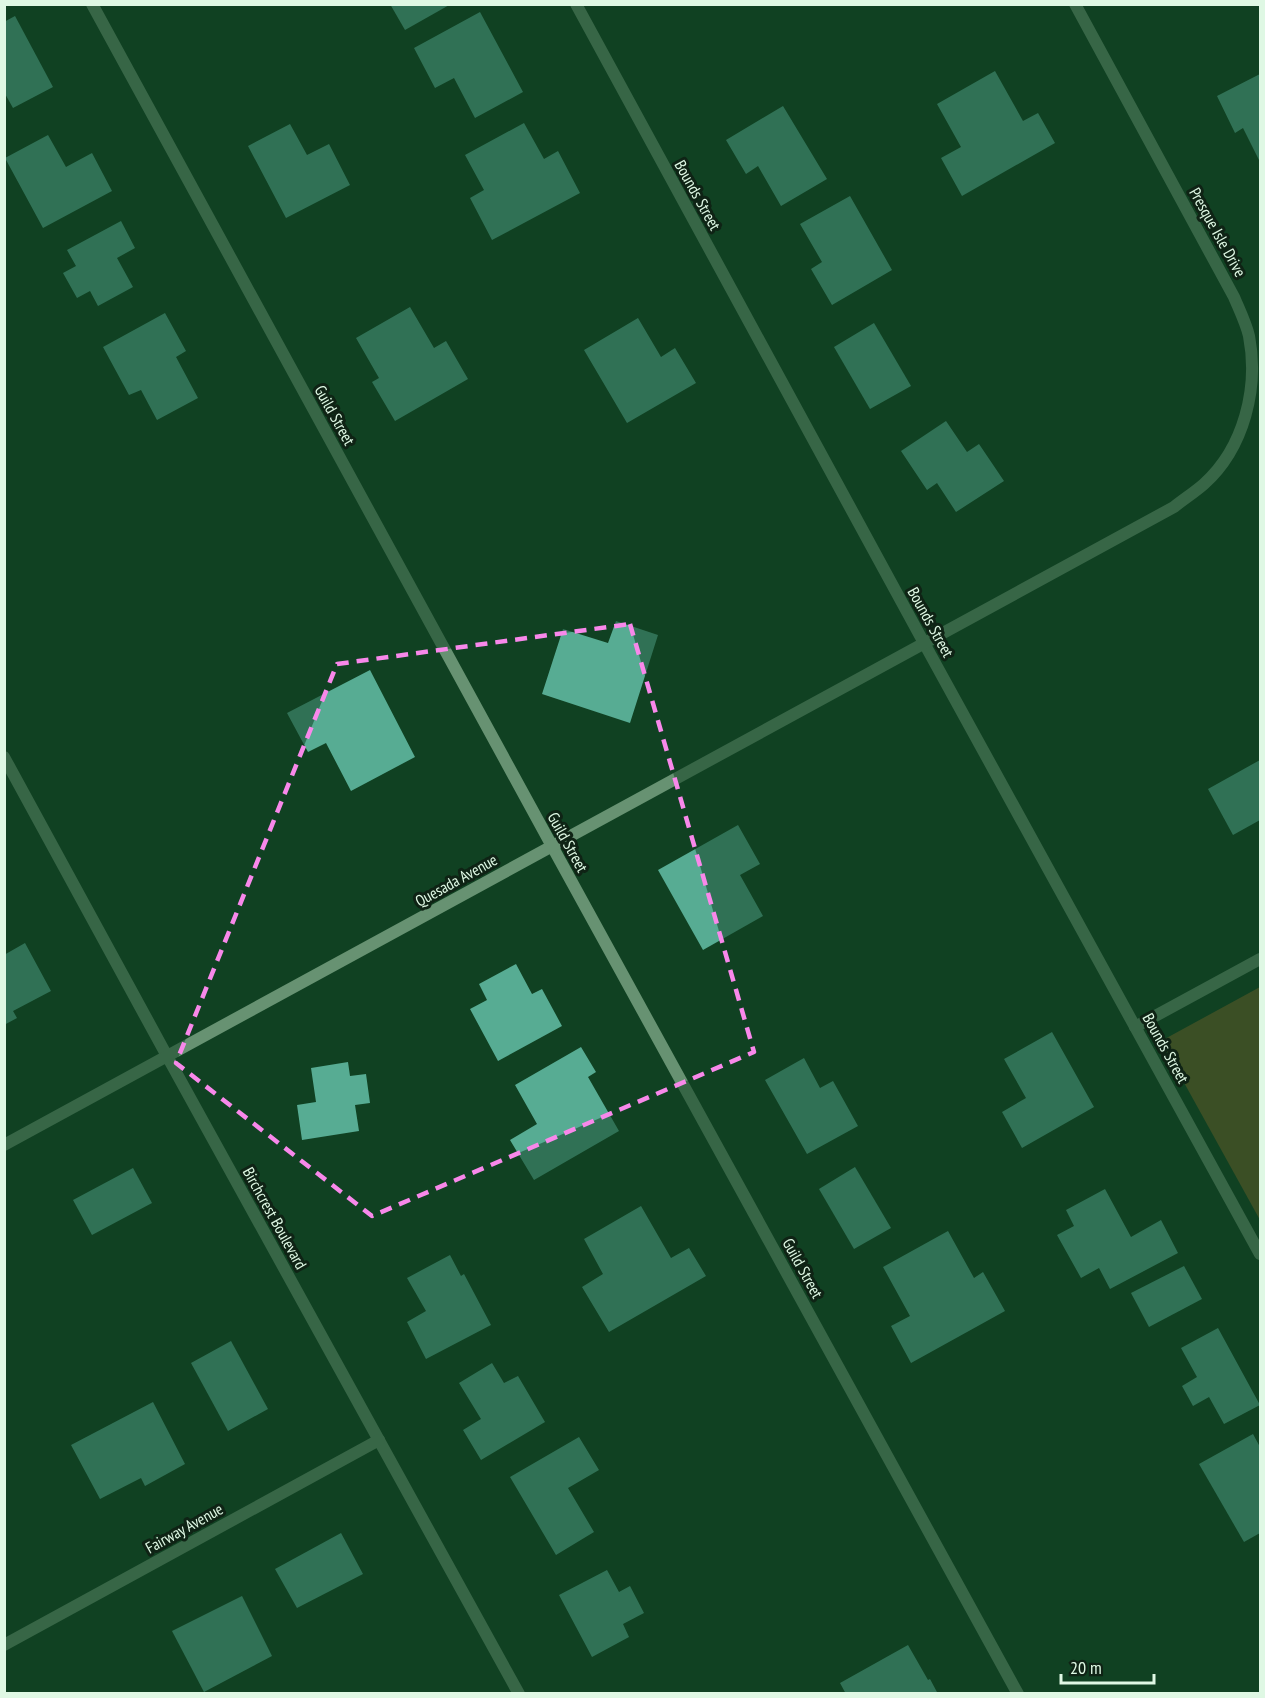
<svg xmlns="http://www.w3.org/2000/svg" width="1265" height="1698" viewBox="0 0 1265 1698" font-family="'PT Sans Narrow',sans-serif">
<rect width="100%" height="100%" fill="#104122"/>
<path fill="#705f28" d="M 1260,987 L 1260,1220 L 1161,1041 Z"/>
<g fill="#57ac93">
<path d="M 390,4 L 451,4 L 405,30 Z"/>
<path d="M 480,12 L 523,92 L 475,118 L 454,78 L 435,88 L 414,48 Z"/>
<path d="M 15,16 L 53,87 L 13,108 L 4,92 L 4,22 Z"/>
<path d="M 995,71 L 1023,121 L 1038,113 L 1055,143 L 962,196 L 941,158 L 961,147 L 937,104 Z"/>
<path d="M 1260,74 L 1260,162 L 1243,128 L 1235,133 L 1217,96 Z"/>
<path d="M 783,106 L 827,179 L 781,206 L 758,166 L 746,174 L 726,140 Z"/>
<path d="M 524,123 L 544,159 L 558,151 L 580,193 L 492,240 L 470,198 L 484,190 L 465,155 Z"/>
<path d="M 290,124 L 307,155 L 329,144 L 350,185 L 286,218 L 248,146 Z"/>
<path d="M 48,135 L 66,167 L 92,153 L 112,191 L 43,228 L 5,158 Z"/>
<path d="M 850,196 L 892,270 L 832,305 L 811,269 L 822,262 L 800,224 Z"/>
<path d="M 121,221 L 135,248 L 117,258 L 133,287 L 98,306 L 90,291 L 77,298 L 63,273 L 76,266 L 67,250 Z"/>
<path d="M 410,307 L 434,348 L 446,341 L 468,379 L 395,421 L 372,382 L 379,378 L 356,338 Z"/>
<path d="M 165,313 L 186,351 L 176,357 L 198,398 L 157,420 L 141,390 L 129,395 L 103,347 Z"/>
<path d="M 638,318 L 661,357 L 675,348 L 696,383 L 627,423 L 584,350 Z"/>
<path d="M 874,323 L 911,386 L 870,409 L 834,347 Z"/>
<path d="M 946,421 L 967,452 L 979,444 L 1004,481 L 956,512 L 937,483 L 927,490 L 901,451 Z"/>
<path d="M 616,621 L 658,635 L 630,723 L 542,694 L 563,629 L 608,643 Z"/>
<path d="M 370,670 L 415,757 L 351,791 L 326,743 L 308,752 L 287,713 Z"/>
<path d="M 1260,760 L 1260,820 L 1233,835 L 1208,789 Z"/>
<path d="M 738,825 L 760,864 L 740,875 L 763,916 L 703,950 L 658,870 Z"/>
<path d="M 25,943 L 51,991 L 13,1011 L 17,1018 L 4,1025 L 4,955 Z"/>
<path d="M 516,964 L 532,994 L 542,989 L 562,1026 L 498,1061 L 470,1009 L 487,1000 L 479,984 Z"/>
<path d="M 1052,1032 L 1094,1107 L 1022,1148 L 1002,1112 L 1026,1098 L 1004,1059 Z"/>
<path d="M 581,1047 L 596,1072 L 588,1077 L 619,1131 L 534,1180 L 510,1140 L 537,1124 L 515,1085 Z"/>
<path d="M 804,1058 L 820,1088 L 833,1081 L 858,1126 L 807,1154 L 765,1080 Z"/>
<path d="M 348,1062 L 350,1076 L 366,1074 L 370,1103 L 355,1105 L 359,1131 L 302,1140 L 297,1105 L 316,1102 L 311,1068 Z"/>
<path d="M 855,1167 L 891,1228 L 854,1249 L 819,1189 Z"/>
<path d="M 133,1168 L 152,1203 L 92,1235 L 73,1200 Z"/>
<path d="M 1105,1189 L 1131,1237 L 1161,1220 L 1178,1253 L 1110,1289 L 1099,1268 L 1081,1278 L 1057,1235 L 1074,1226 L 1066,1210 Z"/>
<path d="M 641,1206 L 671,1258 L 689,1248 L 706,1276 L 609,1332 L 582,1287 L 603,1274 L 584,1239 Z"/>
<path d="M 948,1231 L 974,1278 L 983,1272 L 1005,1311 L 911,1363 L 891,1326 L 910,1316 L 883,1267 Z"/>
<path d="M 450,1255 L 461,1276 L 464,1274 L 491,1325 L 426,1359 L 407,1322 L 426,1311 L 407,1278 Z"/>
<path d="M 1184,1266 L 1202,1299 L 1149,1327 L 1131,1293 Z"/>
<path d="M 1218,1328 L 1260,1405 L 1224,1424 L 1209,1397 L 1193,1406 L 1182,1386 L 1197,1377 L 1181,1348 Z"/>
<path d="M 231,1341 L 268,1409 L 228,1431 L 191,1363 Z"/>
<path d="M 492,1363 L 504,1383 L 518,1376 L 545,1422 L 481,1460 L 463,1430 L 481,1419 L 459,1383 Z"/>
<path d="M 153,1402 L 185,1464 L 145,1486 L 141,1478 L 100,1499 L 71,1445 Z"/>
<path d="M 1253,1434 L 1260,1447 L 1260,1533 L 1244,1542 L 1199,1464 Z"/>
<path d="M 579,1437 L 599,1470 L 568,1488 L 594,1532 L 556,1555 L 510,1477 Z"/>
<path d="M 341,1533 L 363,1574 L 297,1608 L 275,1569 Z"/>
<path d="M 607,1570 L 619,1592 L 630,1586 L 644,1613 L 623,1624 L 629,1637 L 592,1657 L 559,1595 Z"/>
<path d="M 242,1596 L 272,1656 L 204,1692 L 172,1631 Z"/>
<path d="M 908,1645 L 928,1680 L 930,1679 L 938,1694 L 846,1694 L 840,1683 Z"/>
</g>
<g fill="none" stroke-linecap="round" stroke-linejoin="round">
<g stroke="#679272" stroke-width="12">
<path d="M 92,4 L 552,846 L 1018,1694"/>
<path d="M 576,4 L 924,643 L 1260,1254"/>
<path d="M 4,757 L 167,1056 L 519,1694"/>
<path d="M 1135,1027 L 1260,959"/>
<path d="M 4,1145 L 1174,507 C 1184,499 1195,492 1204,484 C 1244,448 1259,388 1249,336 C 1246,323 1239,309 1234,297 L 1075,4"/>
<path d="M 4,1645 L 379,1440"/>
</g>
</g>
<path d="M0 0H1265V1698H0ZM 630,624 L 754,1052 L 372,1216 L 176,1063 L 337,664 Z" fill="#104122" fill-opacity=".55" fill-rule="evenodd"/>
<path fill="none" stroke="#f888ea" stroke-width="4.5" stroke-dasharray="12 8" stroke-linejoin="round" d="M 630,624 L 754,1052 L 372,1216 L 176,1063 L 337,664 Z"/>
<g text-anchor="middle" stroke-width="6" stroke-linejoin="round" paint-order="stroke">
<g font-size="16" fill="#dff8e4" stroke="#0f2315">
<text transform="translate(698 195) rotate(61)" y="6">Bounds Street</text>
<text transform="translate(1218 232) rotate(61)" y="6">Presque Isle Drive</text>
<text transform="translate(335 415) rotate(61)" y="6">Guild Street</text>
<text transform="translate(931 622) rotate(61)" y="6">Bounds Street</text>
<text transform="translate(568 842) rotate(61)" y="6">Guild Street</text>
<text transform="translate(456 880) rotate(-29)" y="6">Quesada Avenue</text>
<text transform="translate(1166 1048) rotate(61)" y="6">Bounds Street</text>
<text transform="translate(275 1218) rotate(61)" y="6">Birchcrest Boulevard</text>
<text transform="translate(803 1268) rotate(61)" y="6">Guild Street</text>
<text transform="translate(184 1528) rotate(-29)" y="6">Fairway Avenue</text>
</g>
</g>
<rect width="1265" height="1698" fill="none" stroke="#dff8e4" stroke-width="12"/>
<path d="M1061 1674v9h93v-9" fill="none" stroke="#dff8e4" stroke-width="3"/>
<text x="1070" y="1674" font-size="18" fill="#dff8e4" stroke="#0f2315" stroke-width="4.5" paint-order="stroke">20 m</text>
</svg>
